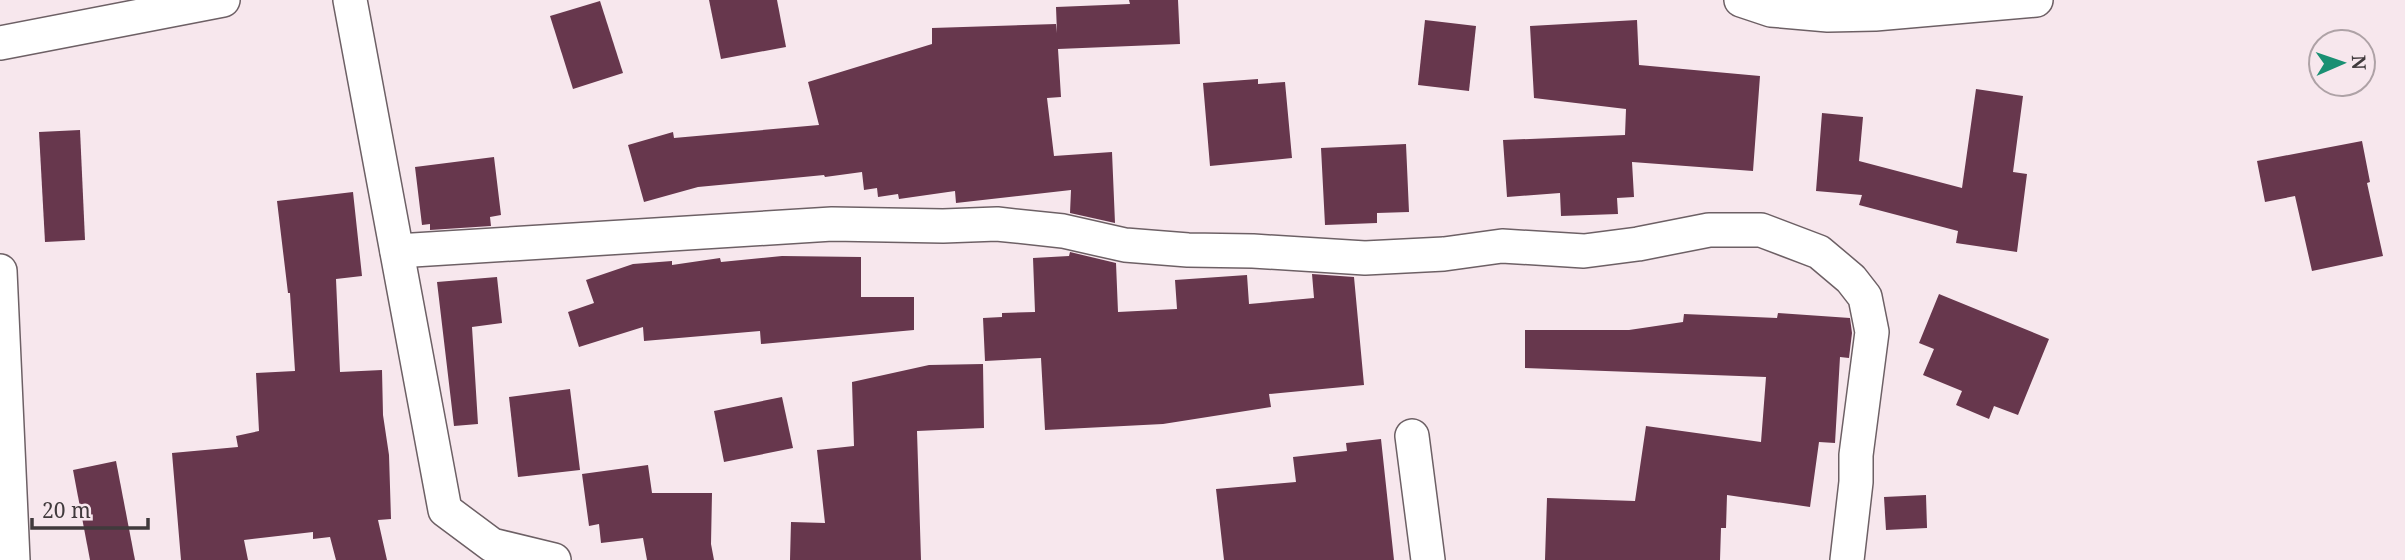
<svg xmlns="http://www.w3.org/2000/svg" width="2405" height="560" viewBox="0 0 2405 560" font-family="'Noto Serif',serif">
<rect width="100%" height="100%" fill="#f7e7ed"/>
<g fill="#67374d">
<path d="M 709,0 L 777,0 L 786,47 L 721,59 Z"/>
<path d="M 1129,0 L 1178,0 L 1180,44 L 1058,49 L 1061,97 L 1047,98 L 1054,156 L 1112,152 L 1115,223 L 1070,213 L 1071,190 L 956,203 L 955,191 L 899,199 L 898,194 L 878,197 L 877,188 L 864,190 L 862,172 L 825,177 L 824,175 L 698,187 L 644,202 L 628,145 L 673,132 L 674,138 L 819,125 L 808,82 L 932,44 L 932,28 L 1056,24 L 1057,33 L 1056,7 L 1130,4 Z"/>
<path d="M 600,1 L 623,73 L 573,89 L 550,16 Z"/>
<path d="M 1425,20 L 1476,26 L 1469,91 L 1418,85 Z"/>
<path d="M 1637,20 L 1639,65 L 1760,76 L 1753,171 L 1632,162 L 1634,197 L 1617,198 L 1618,214 L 1561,216 L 1560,193 L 1507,197 L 1503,140 L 1625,135 L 1626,109 L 1534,98 L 1530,26 Z"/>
<path d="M 1258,79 L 1258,84 L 1285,82 L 1292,158 L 1210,166 L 1203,83 Z"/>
<path d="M 1976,89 L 2023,96 L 2013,172 L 2027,174 L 2017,252 L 1956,243 L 1958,231 L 1859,205 L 1862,195 L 1816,191 L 1822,113 L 1863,117 L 1859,161 L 1962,188 Z"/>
<path d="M 80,130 L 85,240 L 45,242 L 39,132 Z"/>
<path d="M 2362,141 L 2370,182 L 2367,183 L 2383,256 L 2312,271 L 2295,196 L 2265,202 L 2257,161 Z"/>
<path d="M 1406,144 L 1409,212 L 1377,213 L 1377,223 L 1325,225 L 1321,148 Z"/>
<path d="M 494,157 L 501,215 L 490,217 L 491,226 L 430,230 L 430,224 L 422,225 L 415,167 Z"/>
<path d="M 353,192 L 362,276 L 336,279 L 340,372 L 382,370 L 383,415 L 389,455 L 391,519 L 378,520 L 387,560 L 336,560 L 330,537 L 313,539 L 313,532 L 244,540 L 248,560 L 181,560 L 172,453 L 238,447 L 236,436 L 259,431 L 256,373 L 295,371 L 290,293 L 288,293 L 277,201 Z"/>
<path d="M 1070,252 L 1116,263 L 1118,312 L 1177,309 L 1175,280 L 1247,275 L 1249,304 L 1314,298 L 1312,274 L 1354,277 L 1364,385 L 1269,394 L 1271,407 L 1163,424 L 1045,430 L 1041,358 L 985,361 L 983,318 L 1002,317 L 1002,313 L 1035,312 L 1033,258 L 1069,256 Z"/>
<path d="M 782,256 L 861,257 L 861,297 L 914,297 L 914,330 L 761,344 L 760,331 L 644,341 L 643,327 L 579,347 L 568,312 L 594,303 L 586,280 L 633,264 L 672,261 L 672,265 L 720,258 L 721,262 Z"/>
<path d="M 497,277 L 502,323 L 472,327 L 478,424 L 454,426 L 437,282 Z"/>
<path d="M 1939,294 L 2049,339 L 2018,415 L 1994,406 L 1989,419 L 1956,405 L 1962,391 L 1923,375 L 1934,349 L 1919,343 Z"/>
<path d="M 1778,313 L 1850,318 L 1852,333 L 1849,358 L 1840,357 L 1835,443 L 1819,442 L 1810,507 L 1727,495 L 1726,528 L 1721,528 L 1720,560 L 1545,560 L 1547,498 L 1635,501 L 1646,426 L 1761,442 L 1766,377 L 1525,368 L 1525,330 L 1629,330 L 1683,322 L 1684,314 L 1777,318 Z"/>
<path d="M 983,364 L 984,428 L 917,431 L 921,560 L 790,560 L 791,522 L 825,523 L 817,450 L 854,446 L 852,382 L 929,365 Z"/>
<path d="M 570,389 L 580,470 L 518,477 L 509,397 Z"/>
<path d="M 782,397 L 793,448 L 724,462 L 714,411 Z"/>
<path d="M 1381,439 L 1394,560 L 1224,560 L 1216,489 L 1296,482 L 1293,457 L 1347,451 L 1346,443 Z"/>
<path d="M 116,461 L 135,560 L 90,560 L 73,470 Z"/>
<path d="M 648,465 L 652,493 L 712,493 L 711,544 L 714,560 L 647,560 L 643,538 L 601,543 L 599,524 L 589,526 L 582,474 Z"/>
<path d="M 1926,495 L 1927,528 L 1886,530 L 1884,497 Z"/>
</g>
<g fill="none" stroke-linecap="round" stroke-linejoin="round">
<g stroke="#6d6065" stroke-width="36">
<g id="minor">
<path d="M 350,0 L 445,510 L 492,545 L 554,560"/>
<path d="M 1741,0 L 1771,10 L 1828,15 L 1875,14 L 2036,0"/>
<path d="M 0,43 L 223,0"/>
<path d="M 397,251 L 832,224 L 943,226 L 997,224 L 1063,231 L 1125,245 L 1188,250 L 1253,251 L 1365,258 L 1444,254 L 1502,246 L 1584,251 L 1638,244 L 1709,230 L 1761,230 L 1819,252 L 1851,279 L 1865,297 L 1872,332 L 1856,455 L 1856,482 L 1847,560"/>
<path d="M 0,271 L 13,560"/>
<path d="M 1412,436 L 1428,560"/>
</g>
</g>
<use href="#minor" stroke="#fff" stroke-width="33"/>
</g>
<g transform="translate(2342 63) rotate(88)"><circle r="33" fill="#f7e7ed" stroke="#aea2a6" stroke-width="2"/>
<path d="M0-5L12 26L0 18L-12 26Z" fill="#1a9073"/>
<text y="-10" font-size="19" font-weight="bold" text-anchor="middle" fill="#403a3c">N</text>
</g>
<path d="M32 518v10h116v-10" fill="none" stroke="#403a3c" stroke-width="3.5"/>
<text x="42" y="518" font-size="21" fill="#403a3c" stroke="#f7e7ed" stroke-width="5" paint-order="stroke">20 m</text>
</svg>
